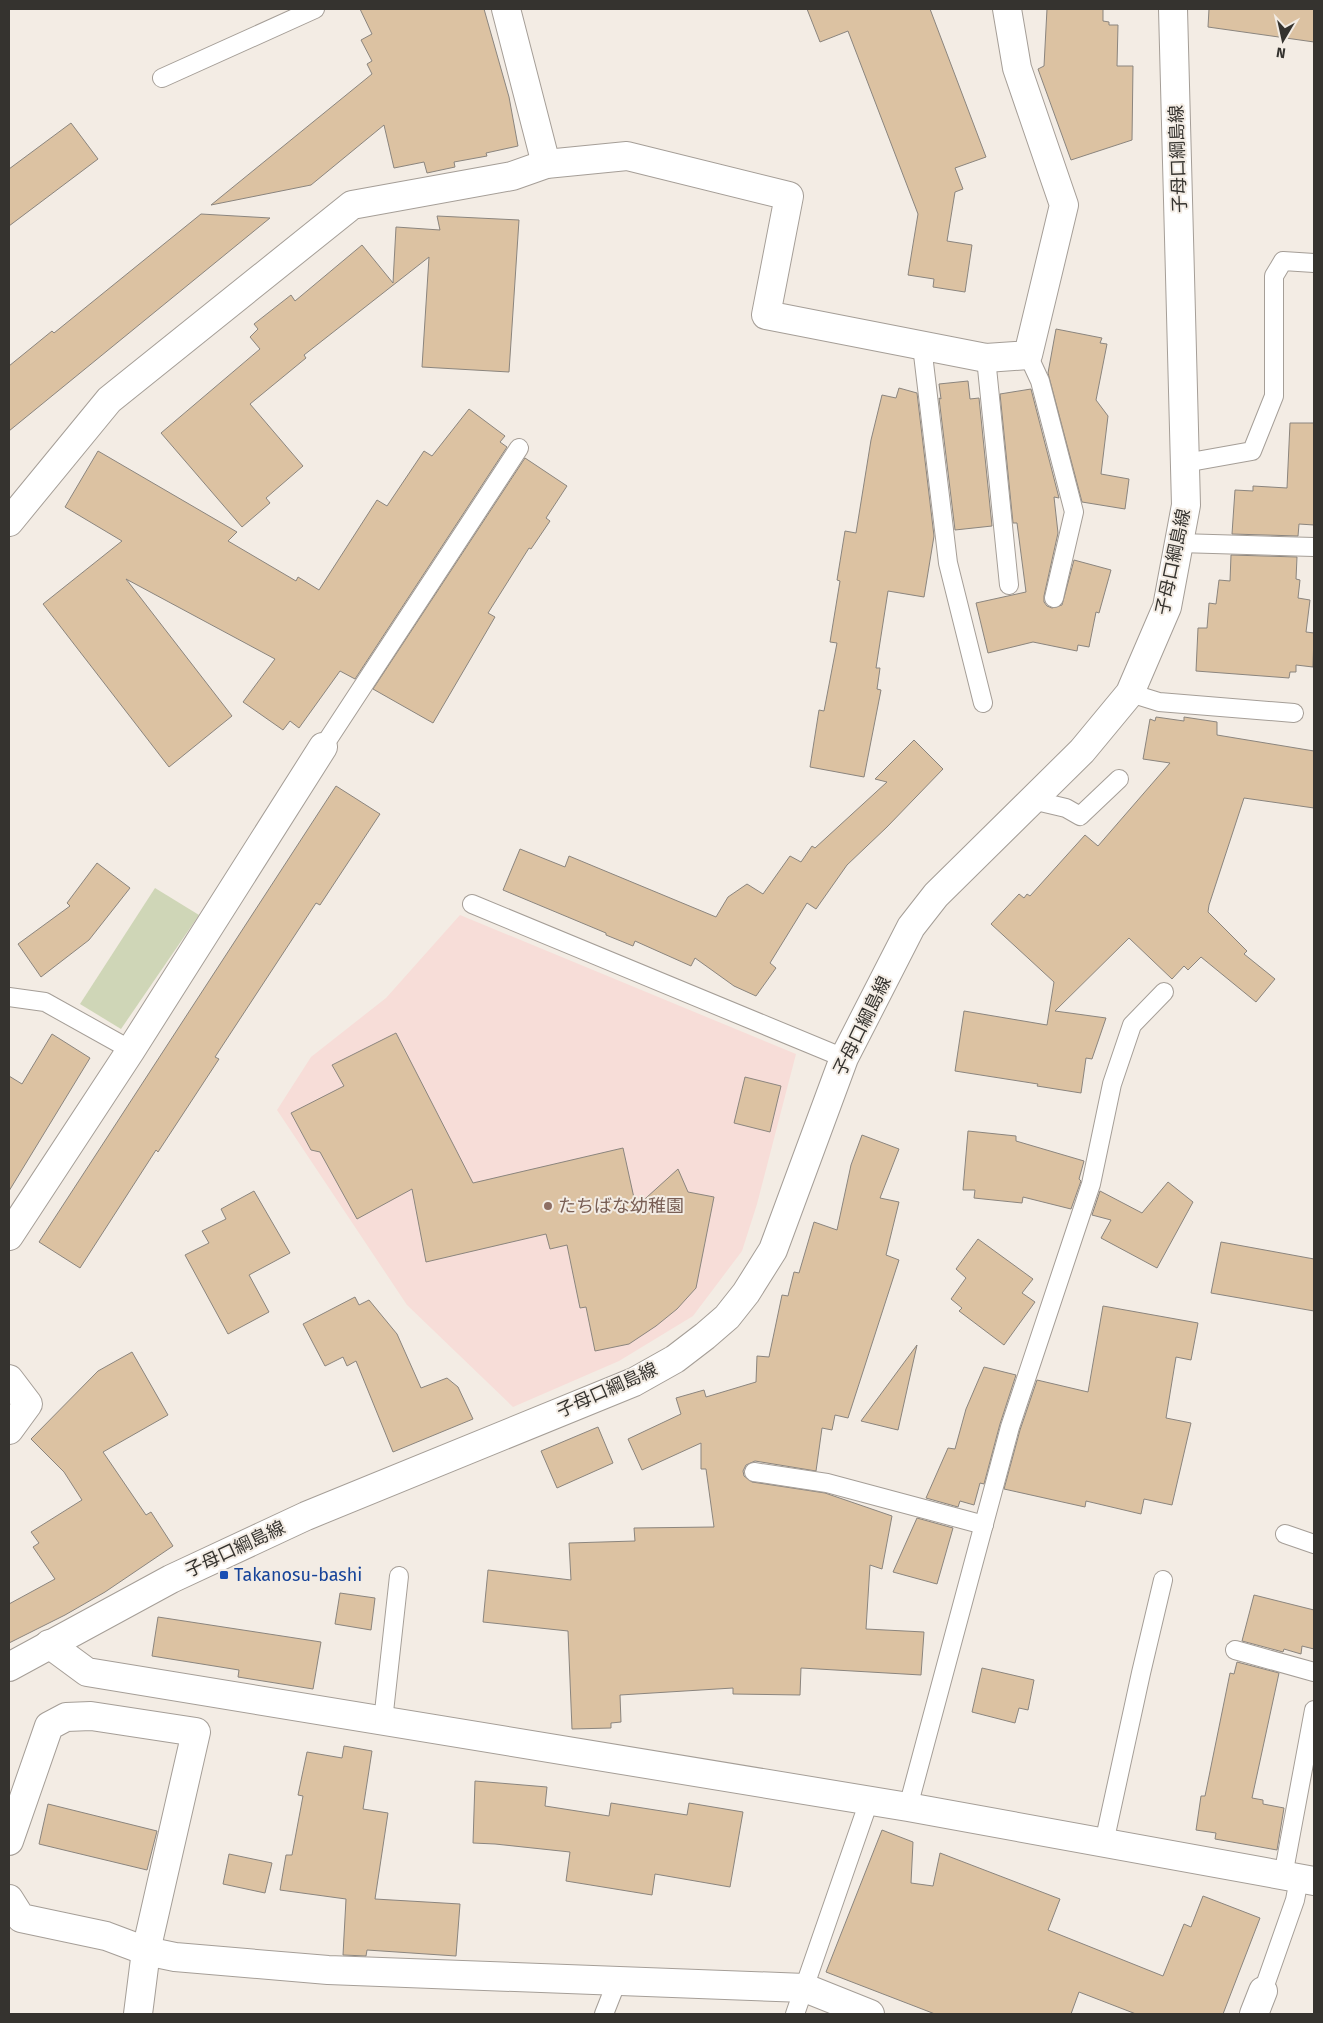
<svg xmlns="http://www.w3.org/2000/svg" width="1323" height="2023" viewBox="0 0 1323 2023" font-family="'Fira Sans','Noto Sans JP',sans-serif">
<rect width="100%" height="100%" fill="#f3ece4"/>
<path fill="#f7ddd8" d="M 460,915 L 796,1054 L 757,1204 L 742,1251 L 693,1316 L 619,1361 L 513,1407 L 407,1305 L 277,1110 L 311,1057 L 386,998 Z"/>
<path fill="#cfd6b7" d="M 155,888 L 199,915 L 121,1029 L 80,1004 Z"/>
<g fill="#dcc2a2" stroke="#8b857e">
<path d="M 360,9 L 484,9 L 509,97 L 518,146 L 486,153 L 487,156 L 454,162 L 455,167 L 427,173 L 424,162 L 394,168 L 384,125 L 311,185 L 211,205 L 372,74 L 367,64 L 372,61 L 361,40 L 372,34 Z"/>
<path d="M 807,9 L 930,9 L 986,157 L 955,168 L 963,189 L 955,192 L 947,241 L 972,245 L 965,292 L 933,287 L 934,279 L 908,275 L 918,214 L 848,31 L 820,42 Z"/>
<path d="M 1047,9 L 1103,9 L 1103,21 L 1109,22 L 1109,25 L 1118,25 L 1117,66 L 1133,66 L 1132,140 L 1071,160 L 1038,69 L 1044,66 Z"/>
<path d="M 1209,9 L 1314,9 L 1314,42 L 1208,27 Z"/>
<path d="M 71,123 L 98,159 L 9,226 L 9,169 Z"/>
<path d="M 201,214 L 270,218 L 9,431 L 9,366 L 52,331 L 54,333 Z"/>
<path d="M 437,216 L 519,220 L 509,372 L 422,367 L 429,257 L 304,355 L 306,358 L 250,404 L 303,466 L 266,498 L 270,503 L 242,527 L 161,433 L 260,349 L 250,337 L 258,329 L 254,324 L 291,295 L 295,301 L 362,245 L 393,283 L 396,227 L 440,230 Z"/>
<path d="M 1056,329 L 1102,338 L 1100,343 L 1107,344 L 1096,400 L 1108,416 L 1101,474 L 1129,479 L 1125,509 L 1082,502 L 1048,373 Z"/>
<path d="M 968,381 L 970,399 L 979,398 L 992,526 L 955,530 L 939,398 L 941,399 L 939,384 Z"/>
<path d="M 899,388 L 917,393 L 934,536 L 924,597 L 888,591 L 876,668 L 880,668 L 877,689 L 881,690 L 864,777 L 810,767 L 819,710 L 824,711 L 837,643 L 830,642 L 840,581 L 837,580 L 845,531 L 856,533 L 871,440 L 882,395 L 896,398 Z"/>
<path d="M 1031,389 L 1059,498 L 1054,497 L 1058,533 L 1044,596 L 1044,602 L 1047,606 L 1052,608 L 1062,605 L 1074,560 L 1111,570 L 1099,613 L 1096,612 L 1089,647 L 1078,645 L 1077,651 L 1033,642 L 988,653 L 976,603 L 1026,592 L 1017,523 L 1013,523 L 1000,394 Z"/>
<path d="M 469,409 L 505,436 L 500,442 L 507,447 L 355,679 L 340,671 L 299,728 L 290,721 L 283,730 L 243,702 L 275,659 L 126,579 L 232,716 L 169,767 L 43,604 L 122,541 L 65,507 L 98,451 L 237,532 L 228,541 L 296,581 L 298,577 L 319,590 L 377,500 L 387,506 L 424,451 L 432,456 Z"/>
<path d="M 1290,423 L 1314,423 L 1314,525 L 1299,524 L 1298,536 L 1232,534 L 1235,490 L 1253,491 L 1253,486 L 1287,488 Z"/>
<path d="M 525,458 L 567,486 L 546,518 L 550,521 L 531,549 L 529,548 L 488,613 L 495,617 L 433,723 L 373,689 Z"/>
<path d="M 1231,555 L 1297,557 L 1296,579 L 1300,580 L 1298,598 L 1310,600 L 1306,632 L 1314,633 L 1313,667 L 1296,665 L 1296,672 L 1290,672 L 1289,678 L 1196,671 L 1198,628 L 1207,628 L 1209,603 L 1216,604 L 1219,580 L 1230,581 Z"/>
<path d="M 1156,717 L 1184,721 L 1184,717 L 1217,722 L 1217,735 L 1314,751 L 1314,808 L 1244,798 L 1209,905 L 1208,912 L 1247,951 L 1244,954 L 1275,979 L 1256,1002 L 1201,957 L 1188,970 L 1184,966 L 1172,979 L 1129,938 L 1055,1011 L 1106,1018 L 1092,1059 L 1086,1058 L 1081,1093 L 1037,1086 L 1038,1084 L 955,1071 L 964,1011 L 1047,1025 L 1054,982 L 991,924 L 1019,894 L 1024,898 L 1027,894 L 1030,896 L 1085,835 L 1098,846 L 1170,763 L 1143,759 L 1150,719 L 1155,721 Z"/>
<path d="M 914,740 L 943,769 L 887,827 L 847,865 L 816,909 L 807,903 L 770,963 L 776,968 L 756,996 L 734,986 L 695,958 L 691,966 L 635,941 L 633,946 L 606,935 L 606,933 L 503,890 L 520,849 L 565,867 L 569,856 L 716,917 L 728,897 L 747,884 L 763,894 L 790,856 L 801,862 L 812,846 L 815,848 L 887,782 L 875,779 Z"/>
<path d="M 336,786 L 380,814 L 320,905 L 316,903 L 215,1057 L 219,1059 L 158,1152 L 156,1150 L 80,1268 L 39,1242 Z"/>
<path d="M 97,863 L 130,888 L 89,940 L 41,977 L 18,944 L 70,906 L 67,903 Z"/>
<path d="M 396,1033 L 473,1183 L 623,1148 L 636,1207 L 678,1169 L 688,1192 L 714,1197 L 696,1288 L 677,1309 L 656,1326 L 629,1344 L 595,1351 L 586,1307 L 580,1308 L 567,1245 L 550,1249 L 546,1234 L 426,1262 L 412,1189 L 357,1219 L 320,1152 L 311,1150 L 291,1113 L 344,1086 L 332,1065 Z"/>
<path d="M 52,1034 L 90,1058 L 9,1191 L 9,1076 L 22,1084 Z"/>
<path d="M 745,1077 L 781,1086 L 770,1132 L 734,1123 Z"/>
<path d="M 968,1131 L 1016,1136 L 1016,1141 L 1084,1161 L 1079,1179 L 1081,1181 L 1071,1209 L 1023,1197 L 1022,1203 L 974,1198 L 975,1190 L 963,1190 Z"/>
<path d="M 862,1135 L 899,1149 L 880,1198 L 899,1202 L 886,1255 L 899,1260 L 848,1418 L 835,1415 L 832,1430 L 822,1428 L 816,1471 L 755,1461 L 746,1465 L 743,1471 L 744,1476 L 752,1482 L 825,1493 L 892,1516 L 882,1569 L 870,1565 L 866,1629 L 924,1632 L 921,1675 L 801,1668 L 800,1695 L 733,1694 L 733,1688 L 620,1695 L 621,1722 L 611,1723 L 611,1728 L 572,1729 L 568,1631 L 483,1622 L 488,1570 L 571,1580 L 569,1543 L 635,1541 L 634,1528 L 714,1527 L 706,1469 L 701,1469 L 701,1443 L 642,1470 L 628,1439 L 681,1414 L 676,1398 L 704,1390 L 706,1397 L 756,1382 L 757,1356 L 769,1357 L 782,1295 L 788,1296 L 794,1272 L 799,1273 L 814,1222 L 837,1230 L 851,1165 Z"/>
<path d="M 1168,1182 L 1193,1202 L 1157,1268 L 1101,1238 L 1111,1220 L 1092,1215 L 1100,1191 L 1142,1213 Z"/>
<path d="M 254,1191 L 290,1253 L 249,1275 L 269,1312 L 228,1334 L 185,1255 L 209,1243 L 202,1231 L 226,1219 L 221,1209 Z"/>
<path d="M 978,1239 L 1033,1279 L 1022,1293 L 1035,1302 L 1004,1345 L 959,1311 L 962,1308 L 951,1299 L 966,1278 L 956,1269 Z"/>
<path d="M 1221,1242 L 1314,1259 L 1314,1311 L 1211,1293 Z"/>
<path d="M 355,1297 L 359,1305 L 369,1300 L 397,1334 L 421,1388 L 447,1378 L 458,1387 L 473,1419 L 393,1452 L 356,1361 L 347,1366 L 343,1357 L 325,1366 L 303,1324 Z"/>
<path d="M 1103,1306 L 1198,1323 L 1191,1360 L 1176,1357 L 1166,1418 L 1191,1423 L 1172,1505 L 1144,1499 L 1141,1514 L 1086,1501 L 1085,1507 L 1004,1489 L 1020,1430 L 1037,1380 L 1088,1392 Z"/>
<path d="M 917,1345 L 898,1430 L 861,1421 Z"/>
<path d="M 132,1352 L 168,1415 L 103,1452 L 146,1515 L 151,1512 L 173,1546 L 105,1592 L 65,1615 L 9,1643 L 9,1604 L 55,1579 L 33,1547 L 39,1543 L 31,1532 L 82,1500 L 64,1472 L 31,1439 L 98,1371 Z"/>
<path d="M 984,1367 L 1016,1375 L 1000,1424 L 984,1484 L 980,1483 L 974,1505 L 960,1501 L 958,1507 L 926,1498 L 948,1448 L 955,1449 L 966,1409 Z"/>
<path d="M 598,1427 L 613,1463 L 557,1488 L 541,1451 Z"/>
<path d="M 917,1518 L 953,1528 L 937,1584 L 893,1572 Z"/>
<path d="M 340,1593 L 375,1598 L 371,1630 L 335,1624 Z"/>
<path d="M 1254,1595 L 1314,1610 L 1314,1649 L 1302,1646 L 1301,1654 L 1284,1649 L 1283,1652 L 1242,1641 Z"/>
<path d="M 158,1617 L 321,1642 L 313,1689 L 238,1677 L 239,1670 L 152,1656 Z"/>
<path d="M 1237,1662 L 1279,1673 L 1252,1798 L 1263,1800 L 1263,1804 L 1284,1808 L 1277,1850 L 1215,1839 L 1216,1833 L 1196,1830 L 1201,1796 L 1205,1796 L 1230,1673 L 1234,1674 Z"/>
<path d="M 982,1668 L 1034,1680 L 1028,1710 L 1019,1708 L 1015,1723 L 972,1712 Z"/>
<path d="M 344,1746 L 372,1751 L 363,1809 L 388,1813 L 375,1899 L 460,1904 L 456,1956 L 367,1950 L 366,1956 L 343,1955 L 346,1899 L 280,1890 L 286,1855 L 292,1855 L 303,1796 L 298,1795 L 307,1752 L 342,1758 Z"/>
<path d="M 475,1781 L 547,1787 L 545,1806 L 609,1816 L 611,1803 L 687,1815 L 689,1803 L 743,1812 L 730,1887 L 655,1874 L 652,1895 L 566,1881 L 570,1852 L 495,1844 L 473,1843 Z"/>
<path d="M 48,1804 L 157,1831 L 147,1870 L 39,1844 Z"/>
<path d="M 882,1830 L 913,1842 L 911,1883 L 933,1886 L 940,1853 L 1060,1899 L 1048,1930 L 1163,1976 L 1184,1924 L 1191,1927 L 1203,1896 L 1260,1918 L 1223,2014 L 1136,2014 L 1079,1992 L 1071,2014 L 935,2014 L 826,1972 Z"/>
<path d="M 229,1854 L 272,1863 L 265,1893 L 223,1884 Z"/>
</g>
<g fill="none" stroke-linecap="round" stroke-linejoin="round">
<g stroke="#a59e97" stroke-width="20">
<g id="service">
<path d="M 162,78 L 315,9"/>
<path d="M 922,346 L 948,563 L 983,703"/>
<path d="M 1028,355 L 1040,381 L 1074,512 L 1054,598"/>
<path d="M 986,358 L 1009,585"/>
<path d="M 1185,463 L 1252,451 L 1274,396 L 1274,276 L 1283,261 L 1314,263"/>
<path d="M 1179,543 L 1314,547"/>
<path d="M 1130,693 L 1159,702 L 1294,713"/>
<path d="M 323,747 L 519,448"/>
<path d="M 1032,800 L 1066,808 L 1080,816 L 1119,779"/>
<path d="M 472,904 L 844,1058"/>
<path d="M 9,997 L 45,1002 L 131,1050"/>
<path d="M 754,1472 L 827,1483 L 984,1525"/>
<path d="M 1285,1534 L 1314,1544"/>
<path d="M 1235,1650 L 1314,1672"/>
<path d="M 383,1721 L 399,1576"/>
<path d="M 908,1807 L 1010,1427 L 1091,1184 L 1112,1084 L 1132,1025 L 1164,992"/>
<path d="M 1104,1843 L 1141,1673 L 1163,1580"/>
<path d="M 1283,1876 L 1314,1710"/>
<path d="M 1263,1991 L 1295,1900 L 1299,1879"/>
<path d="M 604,2014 L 617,1981"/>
<path d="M 795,2014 L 869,1801"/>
</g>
</g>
<g stroke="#a59e97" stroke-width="30">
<g id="minor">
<path d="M 506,9 L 546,164"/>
<path d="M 9,522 L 109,400 L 352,205 L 512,176 L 546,164 L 627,156 L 789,196 L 766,315 L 986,358 L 1028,355 L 1064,205 L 1017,68 L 1007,9"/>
<path d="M 9,1236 L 131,1050 L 323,747"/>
<path d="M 9,1379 L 28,1404 L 9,1430"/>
<path d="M 49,1644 L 87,1672 L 908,1807 L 1314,1881"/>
<path d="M 9,1841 L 49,1726 L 66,1717 L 91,1716 L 196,1732 L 146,1951 L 138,2014"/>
<path d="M 9,1899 L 21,1918 L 106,1936 L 146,1951 L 175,1957 L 328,1970 L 805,1988 L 870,2014"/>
<path d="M 1254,2014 L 1263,1991"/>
</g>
</g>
<g stroke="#a59e97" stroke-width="30">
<path id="secondary" d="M 9,1667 L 171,1579 L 306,1516 L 634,1382 L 675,1359 L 705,1336 L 727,1317 L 746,1293 L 773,1250 L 844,1058 L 911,927 L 936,895 L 1082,751 L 1130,693 L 1167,607 L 1186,505 L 1173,9"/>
</g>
<use href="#service" stroke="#fff" stroke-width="18"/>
<use href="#minor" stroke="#fff" stroke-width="28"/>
<use href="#secondary" stroke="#fff" stroke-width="28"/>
</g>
<circle fill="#8d6e63" stroke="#f3ece4" stroke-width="2" cx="548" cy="1206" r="5"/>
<rect fill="#1a4fb4" stroke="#f3ece4" stroke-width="2" x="219" y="1570" width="10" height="10" rx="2.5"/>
<g text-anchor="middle" stroke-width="4" stroke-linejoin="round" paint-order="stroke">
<g font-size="18" fill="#35332f" stroke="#f3ece4">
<text transform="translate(1178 159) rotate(-92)" y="6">子母口綱島線</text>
<text transform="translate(1173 562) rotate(-78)" y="6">子母口綱島線</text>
<text transform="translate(862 1026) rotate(-64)" y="6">子母口綱島線</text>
<text transform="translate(607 1390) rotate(-24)" y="6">子母口綱島線</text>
<text transform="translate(235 1549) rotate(-25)" y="6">子母口綱島線</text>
</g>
<g font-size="18" fill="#785e54" stroke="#f3ece4" text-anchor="start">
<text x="558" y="1212">たちばな幼稚園</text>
</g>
<g font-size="18" fill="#164399" stroke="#f3ece4" text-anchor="start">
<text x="234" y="1581">Takanosu-bashi</text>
</g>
</g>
<rect width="1323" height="2023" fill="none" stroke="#35332f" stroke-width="20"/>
<g transform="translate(1283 40) rotate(189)" stroke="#f3ece4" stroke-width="4" paint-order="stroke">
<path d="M0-4L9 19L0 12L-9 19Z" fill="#35332f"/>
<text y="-8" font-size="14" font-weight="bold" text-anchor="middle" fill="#35332f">N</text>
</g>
</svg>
